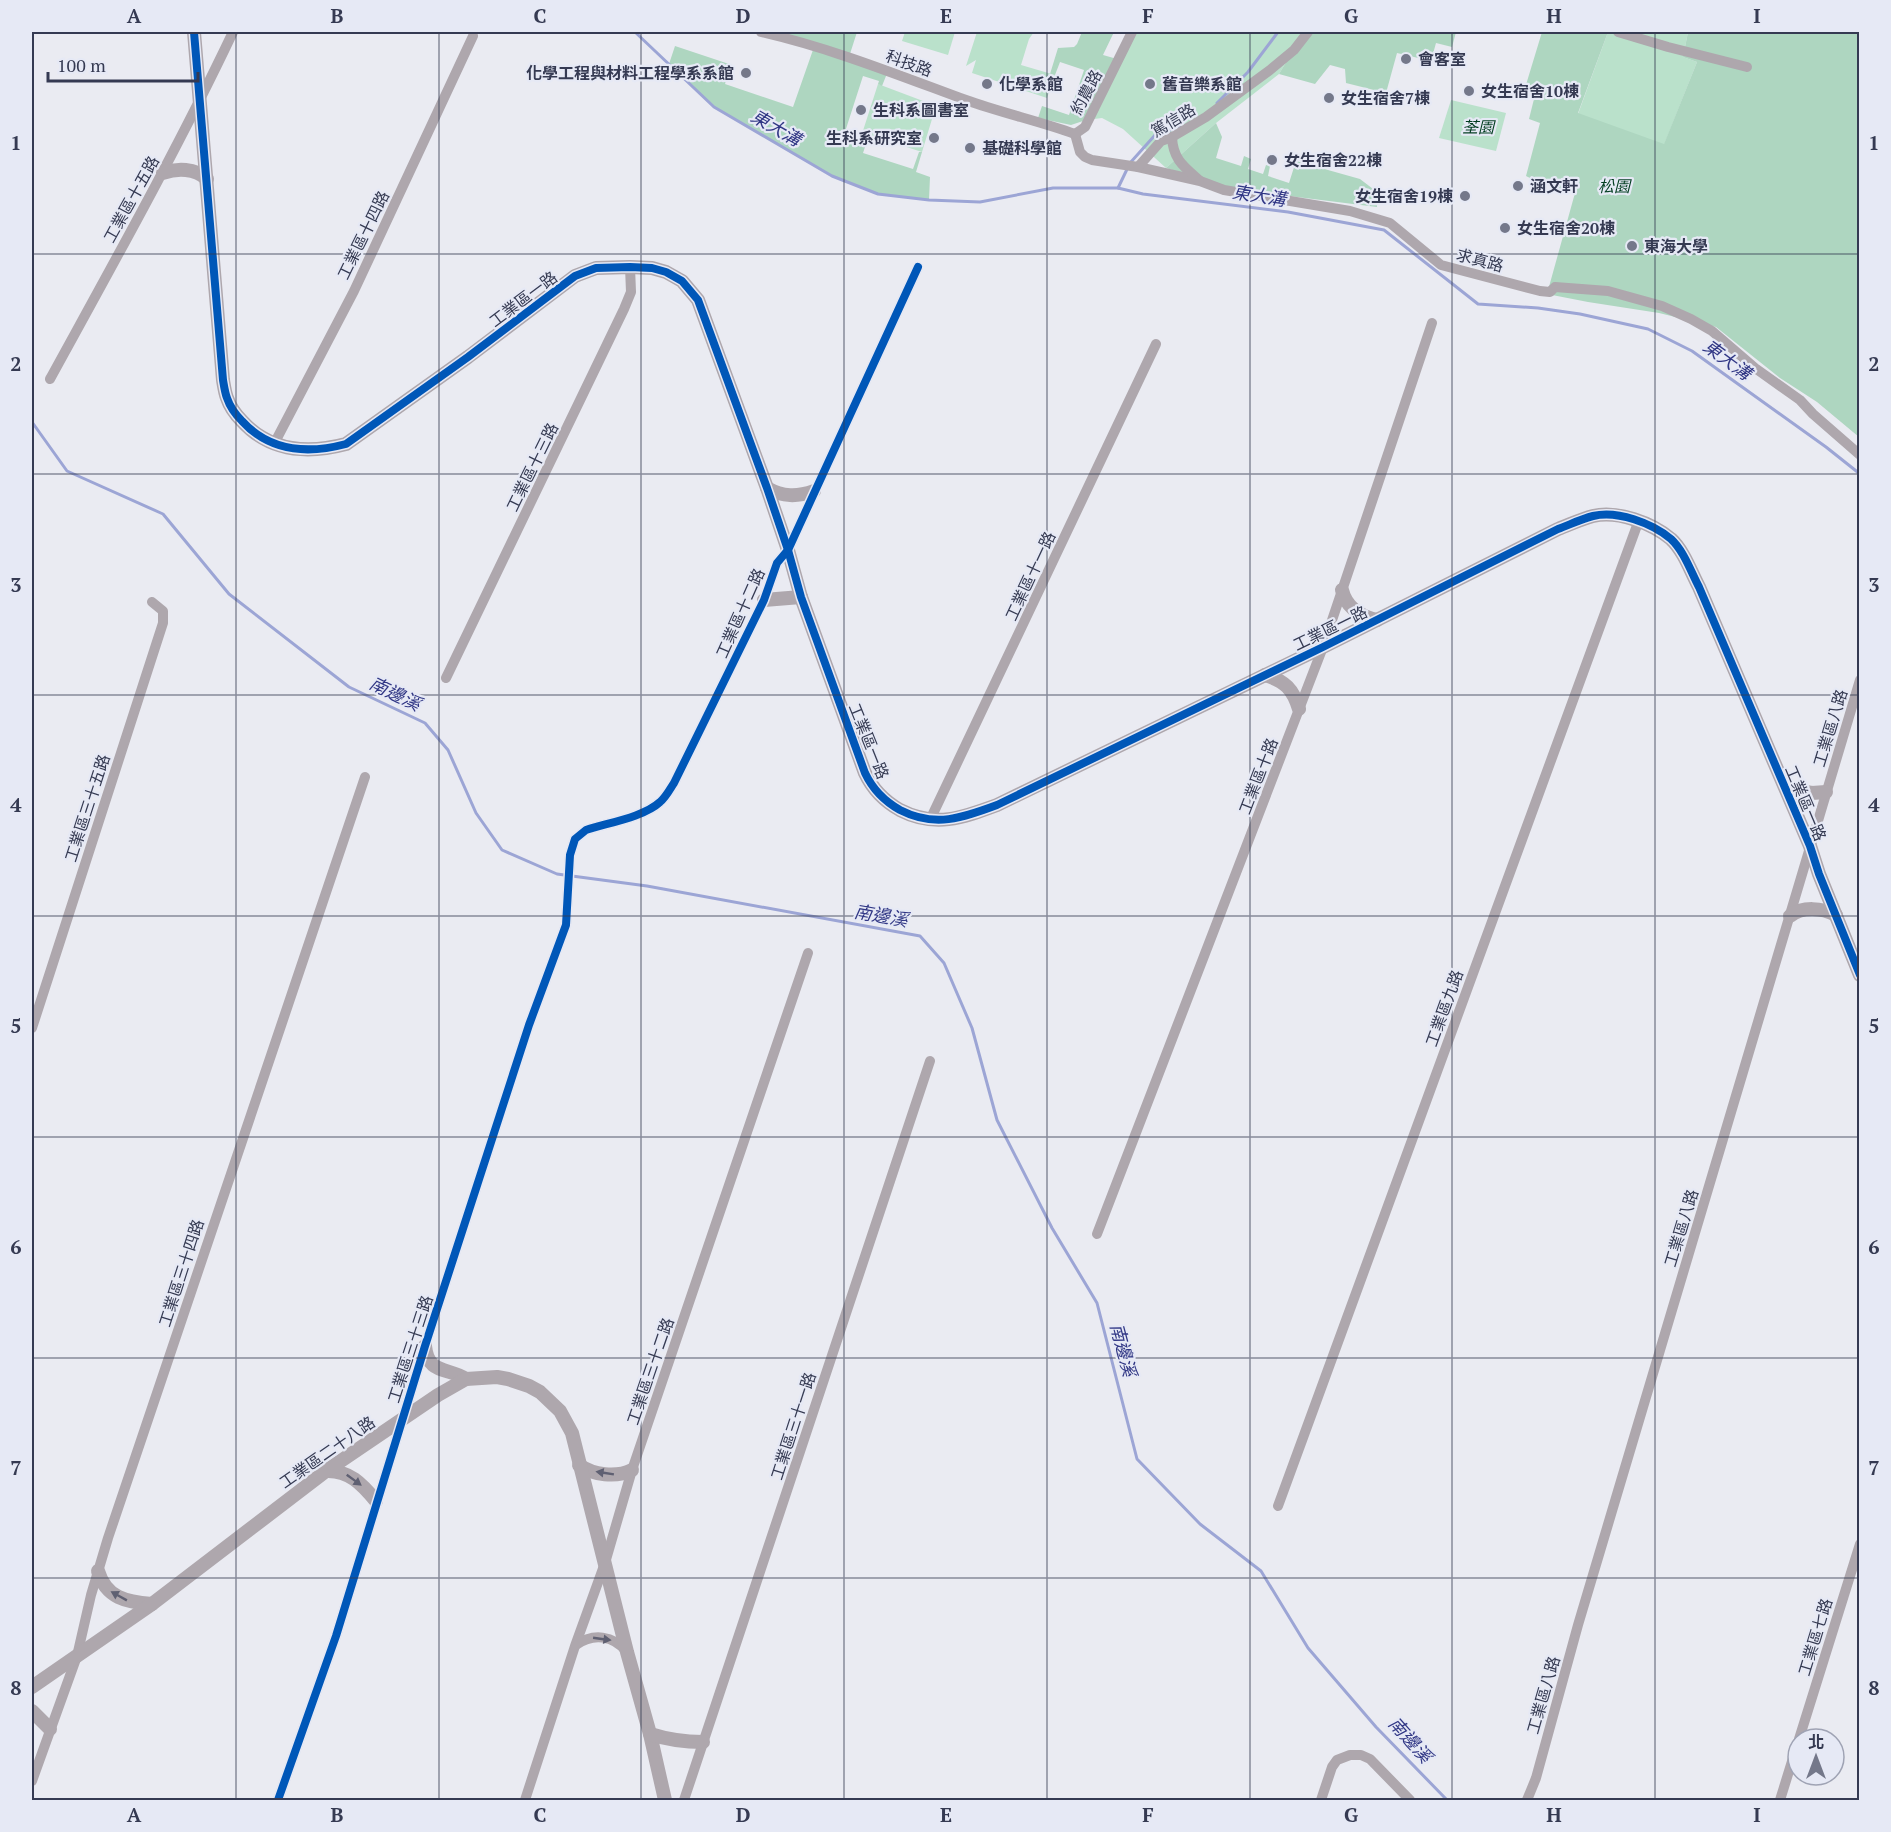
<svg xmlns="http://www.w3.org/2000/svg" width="1891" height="1832" viewBox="0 0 1891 1832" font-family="'PT Serif','Noto Sans TC',serif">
<rect width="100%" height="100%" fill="#eaebf2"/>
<g fill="#bae1cb">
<path d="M 905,32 L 955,32 L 948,55 L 902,41 Z"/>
<path d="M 977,32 L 1034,32 L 1029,39 L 1021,65 L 1055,75 L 1047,98 L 972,73 L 976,60 L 966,66 Z"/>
<path d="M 1130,32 L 1304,32 L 1279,74 L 1216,123 L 1166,168 L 1123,129 L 1102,118 L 1086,120 Z"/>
<path d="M 1608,32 L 1688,32 L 1683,57 L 1697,62 L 1664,145 L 1578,114 Z"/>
<path d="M 878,84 L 931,104 L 932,119 L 922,152 L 869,135 L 860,140 Z"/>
<path d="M 1451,100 L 1506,113 L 1496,151 L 1439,138 Z"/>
</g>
<g fill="#aed6c0">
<path d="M 763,32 L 857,32 L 849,57 L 888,71 L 882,86 L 878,84 L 879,81 L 863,76 L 844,135 L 860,140 L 869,135 L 863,153 L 913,169 L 919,152 L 922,152 L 916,172 L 930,177 L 929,200 L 878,194 L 832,176 L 714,107 L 669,64 L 675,46 L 732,65 L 725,84 L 793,107 L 814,47 Z"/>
<path d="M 1082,32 L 1114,32 L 1103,55 L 1117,59 L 1086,120 L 1071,125 L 1038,118 L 1042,106 L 1069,115 L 1084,70 L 1060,62 L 1055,75 L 1050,74 L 1058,48 L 1074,47 L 1077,44 Z"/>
<path d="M 1304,32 L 1456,32 L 1452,47 L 1436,43 L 1431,61 L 1397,53 L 1386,93 L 1346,83 L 1345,69 L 1330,65 L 1315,84 L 1279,74 Z"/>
<path d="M 1542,32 L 1608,32 L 1578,113 L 1664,144 L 1697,62 L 1683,57 L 1688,32 L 1859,32 L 1859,437 L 1817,402 L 1780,378 L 1716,327 L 1659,313 L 1588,302 L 1547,294 L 1575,193 L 1538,182 L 1526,176 L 1540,123 L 1529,119 L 1536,91 L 1525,88 Z"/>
<path d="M 1216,123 L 1222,137 L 1216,158 L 1241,166 L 1244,156 L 1251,159 L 1248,169 L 1263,174 L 1266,165 L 1270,166 L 1268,176 L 1289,183 L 1296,161 L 1360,179 L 1377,192 L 1377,207 L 1273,194 L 1218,185 L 1166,168 Z"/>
</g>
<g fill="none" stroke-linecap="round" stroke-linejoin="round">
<g stroke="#9ca5d5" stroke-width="3">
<path d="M 635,32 L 714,107 L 832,176 L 878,194 L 929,200 L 980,202 L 1053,188 L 1118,188 L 1143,194 L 1288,212 L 1384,230 L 1478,304 L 1538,308 L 1580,314 L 1648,329 L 1692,351 L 1826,447 L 1860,474"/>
<path d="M 1217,103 L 1248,72 L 1278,32"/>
<path d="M 1118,188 L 1130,163 L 1156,134 L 1180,127"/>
<path d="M 32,422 L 67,471 L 163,514 L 229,594 L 349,687 L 425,723 L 448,750 L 476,813 L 502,850 L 557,874 L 647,886 L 920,936 L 944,963 L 972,1028 L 997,1120 L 1052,1228 L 1097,1303 L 1137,1459 L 1200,1524 L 1261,1571 L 1308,1648 L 1376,1727 L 1447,1800"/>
</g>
<g stroke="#aea7ad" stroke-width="10">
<path d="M 761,32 C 831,48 898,75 966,100 C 1002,113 1039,121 1075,134"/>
<path d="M 1618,32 L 1668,47 L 1747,67"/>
<path d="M 1075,134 L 1080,152 L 1085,157 L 1092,160 L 1138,167 L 1200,181 L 1224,190 L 1350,211 L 1390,223 L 1441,265 L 1540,291 L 1550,292 L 1555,287 L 1608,291 L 1662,306 L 1691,319 L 1712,331 L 1755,368 L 1800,400 L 1813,414 L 1860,455"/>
<path d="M 1075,134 L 1085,127 L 1132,32"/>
<path d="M 1172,137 C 1173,159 1183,166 1199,180"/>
<path d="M 1138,167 L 1161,141 L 1172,137 L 1206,117 L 1270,70 L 1294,50 L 1308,32"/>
<path d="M 50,379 C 113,264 177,150 233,32"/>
<path d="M 274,444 L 354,291 L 473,36"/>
<path d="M 446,678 L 624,309 L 631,292 L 630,267"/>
<path d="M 930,820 L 1156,344"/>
<path d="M 32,1028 L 163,623 L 163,611 L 152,602"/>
<path d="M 1097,1234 L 1323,647 L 1432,323"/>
<path d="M 1278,1506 L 1639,520"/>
<path d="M 576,1645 C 593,1633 613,1635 627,1652"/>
<path d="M 1799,1739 L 1860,1544"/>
<path d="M 32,1781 L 77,1656 L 91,1595 L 108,1538 L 365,777"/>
<path d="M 278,1800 L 336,1636 L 425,1346 L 529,1025 L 566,925 L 570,855 L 575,839 L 586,830 C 607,823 644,817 660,802 C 666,797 670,789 674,783 L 764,600 L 777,563 L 788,550 L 918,267"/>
<path d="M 525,1800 L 575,1646 L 605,1563 L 632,1470 L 808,953"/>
<path d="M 684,1800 L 930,1061"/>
<path d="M 1321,1800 L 1332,1767 L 1337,1760 L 1350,1755 L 1361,1755 L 1370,1759 L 1410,1800"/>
<path d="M 1527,1800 L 1536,1778 L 1578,1625 L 1860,680"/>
<path d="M 1780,1800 L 1798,1742"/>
</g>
<g stroke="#aea7ad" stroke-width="14">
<path d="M 194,32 L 223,380 C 224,386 225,393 227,398 C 230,407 236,415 242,421 C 270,452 308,454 346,444 L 468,357 L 575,276 L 596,268 L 630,267 L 652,268 L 666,272 L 682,281 L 698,300 L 767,488 L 788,550 L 801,597 L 865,773 C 873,790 884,801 900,810 C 935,828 962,818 997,805 L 1323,647 L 1558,529 C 1569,525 1581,519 1593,516 C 1617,510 1652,523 1671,539 C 1684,551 1691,572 1699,587 L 1810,846 L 1819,874 L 1860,975"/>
<path d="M 163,173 C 177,168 195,168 207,179"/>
<path d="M 767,488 C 783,497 797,497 814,491"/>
<path d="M 1342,590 C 1346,607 1360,616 1377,620"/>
<path d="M 764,600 L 801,597"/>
<path d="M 1265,675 C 1285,681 1293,689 1299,709"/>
<path d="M 1786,789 L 1812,793 L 1826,792"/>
<path d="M 1790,916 C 1803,906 1822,908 1836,915"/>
<path d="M 425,1346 C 428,1375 448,1367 466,1379"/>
<path d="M 579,1465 C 593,1475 616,1478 632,1470"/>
<path d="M 326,1471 C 349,1470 362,1484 376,1501"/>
<path d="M 98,1571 C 106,1598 126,1602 152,1604"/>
<path d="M 32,1687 L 152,1604 L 326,1471 L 438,1395 L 466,1379 L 497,1377 L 508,1379 L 529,1386 L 540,1392 L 560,1411 L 572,1433 L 627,1652 L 650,1734 L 665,1800"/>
<path d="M 32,1711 L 50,1729"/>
<path d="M 650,1734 C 669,1740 684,1742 703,1742"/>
</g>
<g stroke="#e6e9f5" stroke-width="11">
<g id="cycleway">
<path d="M 194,32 L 223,380 C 224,386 225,393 227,398 C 230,407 236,415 242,421 C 270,452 308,454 346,444 L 468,357 L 575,276 L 596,268 L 630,267 L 652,268 L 666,272 L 682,281 L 698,300 L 767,488 L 788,550 L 801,597 L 865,773 C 873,790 884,801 900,810 C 935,828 962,818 997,805 L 1323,647 L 1558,529 C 1569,525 1581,519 1593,516 C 1617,510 1652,523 1671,539 C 1684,551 1691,572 1699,587 L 1810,846 L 1819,874 L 1860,975"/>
<path d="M 278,1800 L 336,1636 L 425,1346 L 529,1025 L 566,925 L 570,855 L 575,839 L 586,830 C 607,823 644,817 660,802 C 666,797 670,789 674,783 L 764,600 L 777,563 L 788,550 L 918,267"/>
</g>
</g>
<use href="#cycleway" stroke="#0057b8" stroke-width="8"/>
</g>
<defs><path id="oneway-solid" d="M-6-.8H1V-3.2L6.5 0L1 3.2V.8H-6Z" transform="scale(1.5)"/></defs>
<g fill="#5f6072">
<use href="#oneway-solid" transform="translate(605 1473) rotate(-171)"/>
<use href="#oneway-solid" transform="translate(354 1480) rotate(36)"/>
<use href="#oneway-solid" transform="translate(119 1596) rotate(-151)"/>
<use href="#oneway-solid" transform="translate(602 1639) rotate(8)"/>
</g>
<path fill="none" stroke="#353a52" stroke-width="1.5" stroke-opacity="0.55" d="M 236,32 L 236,1800M 439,32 L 439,1800M 641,32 L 641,1800M 844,32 L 844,1800M 1047,32 L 1047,1800M 1250,32 L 1250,1800M 1452,32 L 1452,1800M 1655,32 L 1655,1800M 32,254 L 1860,254M 32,474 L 1860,474M 32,695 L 1860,695M 32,916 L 1860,916M 32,1137 L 1860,1137M 32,1358 L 1860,1358M 32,1578 L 1860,1578"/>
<g fill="#74788a" stroke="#e6e9f5" stroke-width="2">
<circle cx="1406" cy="59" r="6"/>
<circle cx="746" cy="73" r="6"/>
<circle cx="987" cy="84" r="6"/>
<circle cx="1150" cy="84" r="6"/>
<circle cx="1469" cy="91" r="6"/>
<circle cx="1329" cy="98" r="6"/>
<circle cx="861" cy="110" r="6"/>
<circle cx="934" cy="138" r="6"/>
<circle cx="970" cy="148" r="6"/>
<circle cx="1272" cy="160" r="6"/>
<circle cx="1518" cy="186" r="6"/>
<circle cx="1465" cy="196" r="6"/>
<circle cx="1505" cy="228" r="6"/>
<circle cx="1632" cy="246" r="6"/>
</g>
<g text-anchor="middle" stroke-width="4.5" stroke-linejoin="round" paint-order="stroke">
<g font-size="16" font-weight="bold" fill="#353a52" stroke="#e6e9f5" text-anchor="start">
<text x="1418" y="65">會客室</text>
<text x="734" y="79" text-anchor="end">化學工程與材料工程學系系館</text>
<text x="999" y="90">化學系館</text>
<text x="1162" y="90">舊音樂系館</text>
<text x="1481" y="97">女生宿舍10棟</text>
<text x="1341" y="104">女生宿舍7棟</text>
<text x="873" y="116">生科系圖書室</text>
<text x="922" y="144" text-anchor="end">生科系研究室</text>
<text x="982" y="154">基礎科學館</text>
<text x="1284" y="166">女生宿舍22棟</text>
<text x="1530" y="192">涵文軒</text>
<text x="1453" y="202" text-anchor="end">女生宿舍19棟</text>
<text x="1517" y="234">女生宿舍20棟</text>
<text x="1644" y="252">東海大學</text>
</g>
<g font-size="16" fill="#353a52" stroke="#e6e9f5">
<text transform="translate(909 63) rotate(20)" y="6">科技路</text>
<text transform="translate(1086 92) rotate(-62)" y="6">約農路</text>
<text transform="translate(1173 120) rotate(-31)" y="6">篤信路</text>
<text transform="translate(131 199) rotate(-61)" y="6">工業區十五路</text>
<text transform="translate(363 235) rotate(-64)" y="6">工業區十四路</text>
<text transform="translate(1480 260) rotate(15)" y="6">求真路</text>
<text transform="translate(523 299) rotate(-37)" y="6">工業區一路</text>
<text transform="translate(532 467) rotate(-64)" y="6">工業區十三路</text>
<text transform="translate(1030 576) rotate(-65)" y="6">工業區十一路</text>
<text transform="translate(740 613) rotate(-66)" y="6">工業區十二路</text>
<text transform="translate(1330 628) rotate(-26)" y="6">工業區一路</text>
<text transform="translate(1830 728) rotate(-73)" y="6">工業區八路</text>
<text transform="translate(869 741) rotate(68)" y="6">工業區一路</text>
<text transform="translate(1258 776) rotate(-69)" y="6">工業區十路</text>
<text transform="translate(1806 803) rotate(67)" y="6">工業區一路</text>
<text transform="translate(87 808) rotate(-72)" y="6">工業區三十五路</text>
<text transform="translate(1444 1008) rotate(-70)" y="6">工業區九路</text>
<text transform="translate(1681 1228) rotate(-73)" y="6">工業區八路</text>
<text transform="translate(181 1273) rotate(-72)" y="6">工業區三十四路</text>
<text transform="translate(410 1349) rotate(-72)" y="6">工業區三十三路</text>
<text transform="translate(650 1371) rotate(-71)" y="6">工業區三十二路</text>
<text transform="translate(793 1426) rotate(-72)" y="6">工業區三十一路</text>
<text transform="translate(327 1452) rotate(-35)" y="6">工業區二十八路</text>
<text transform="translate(1815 1637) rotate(-73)" y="6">工業區七路</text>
<text transform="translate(1543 1695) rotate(-74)" y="6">工業區八路</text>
</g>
<g font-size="16" font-style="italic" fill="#023d20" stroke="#e6e9f5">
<text x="1478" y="133">荃園</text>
<text x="1614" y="192">松園</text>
</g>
<g font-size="18" font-style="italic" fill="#313785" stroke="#e6e9f5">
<text transform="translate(776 128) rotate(30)" y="6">東大溝</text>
<text transform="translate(1259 196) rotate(9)" y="6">東大溝</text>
<text transform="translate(1727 360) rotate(36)" y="6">東大溝</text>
<text transform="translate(395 694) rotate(26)" y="6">南邊溪</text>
<text transform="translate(881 916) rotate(10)" y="6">南邊溪</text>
<text transform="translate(1123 1350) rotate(75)" y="6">南邊溪</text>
<text transform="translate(1410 1740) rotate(48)" y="6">南邊溪</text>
</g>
</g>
<rect width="1891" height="1832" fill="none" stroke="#e6e9f5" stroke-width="66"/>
<g transform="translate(1816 1757)"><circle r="28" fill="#e6e9f5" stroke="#9fa3b4" stroke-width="1.5"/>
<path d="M0-4.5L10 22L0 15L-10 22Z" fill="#74788a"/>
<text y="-9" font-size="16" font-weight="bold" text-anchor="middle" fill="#353a52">北</text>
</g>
<path d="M48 72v9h150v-9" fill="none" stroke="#353a52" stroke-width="3"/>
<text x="57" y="72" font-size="18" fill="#353a52" stroke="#e6e9f5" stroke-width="4.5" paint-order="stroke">100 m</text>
<rect x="33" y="33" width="1825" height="1766" fill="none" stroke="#353a52" stroke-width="2"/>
<g font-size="20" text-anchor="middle" font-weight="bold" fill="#353a52">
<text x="134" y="23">A</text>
<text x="337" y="23">B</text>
<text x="540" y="23">C</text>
<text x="743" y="23">D</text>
<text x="946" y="23">E</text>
<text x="1148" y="23">F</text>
<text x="1351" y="23">G</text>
<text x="1554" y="23">H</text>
<text x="1757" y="23">I</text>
<text x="16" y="150">1</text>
<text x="1874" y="150">1</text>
<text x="16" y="371">2</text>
<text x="1874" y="371">2</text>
<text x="16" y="592">3</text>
<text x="1874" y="592">3</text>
<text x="16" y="812">4</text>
<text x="1874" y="812">4</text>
<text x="16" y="1033">5</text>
<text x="1874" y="1033">5</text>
<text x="16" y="1254">6</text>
<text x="1874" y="1254">6</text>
<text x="16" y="1475">7</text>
<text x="1874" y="1475">7</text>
<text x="16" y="1695">8</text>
<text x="1874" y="1695">8</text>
<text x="134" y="1822">A</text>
<text x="337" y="1822">B</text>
<text x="540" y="1822">C</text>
<text x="743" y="1822">D</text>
<text x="946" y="1822">E</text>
<text x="1148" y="1822">F</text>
<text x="1351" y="1822">G</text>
<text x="1554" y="1822">H</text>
<text x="1757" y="1822">I</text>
</g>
</svg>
